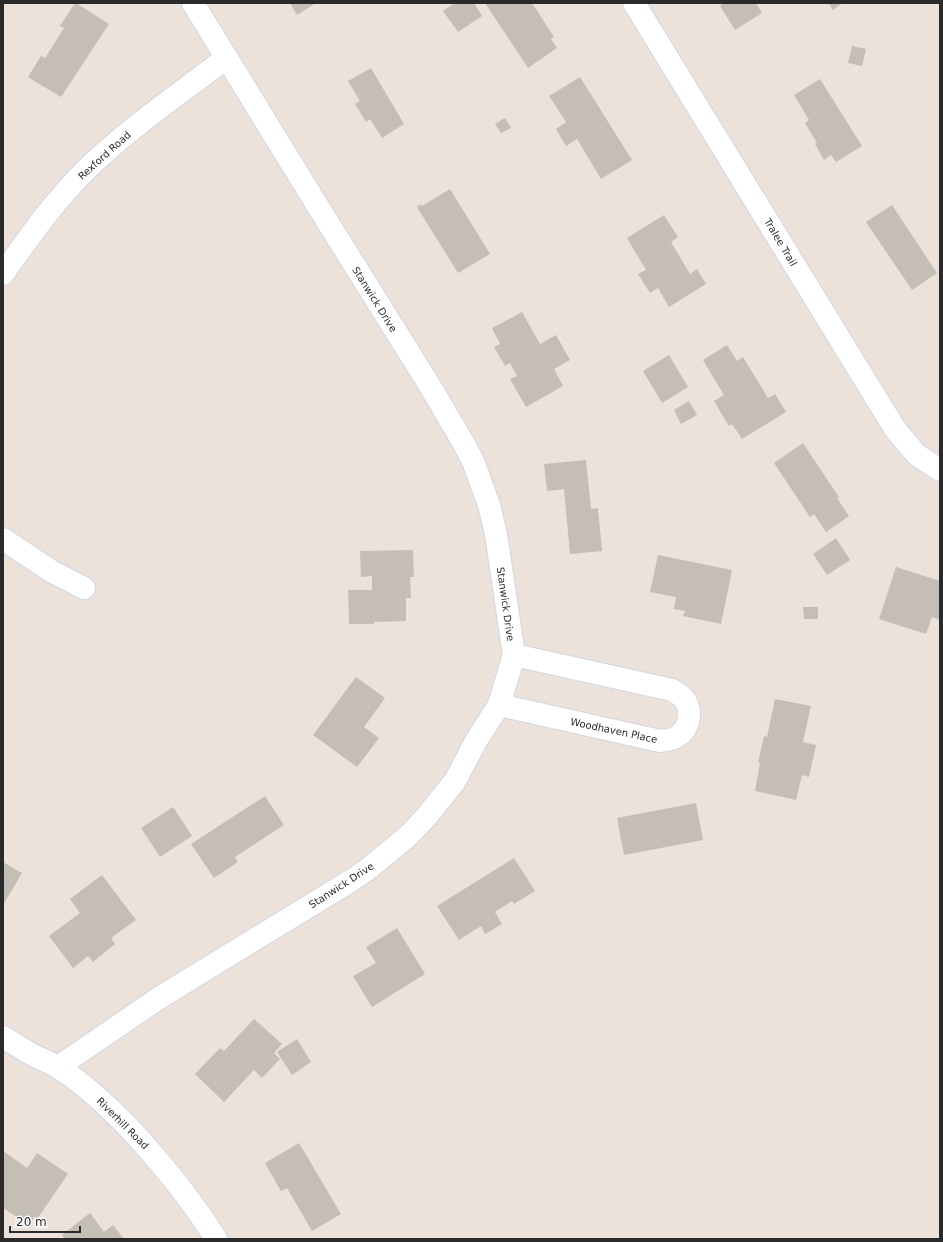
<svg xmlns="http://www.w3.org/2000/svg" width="943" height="1242" viewBox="0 0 943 1242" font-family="'DejaVu Sans',sans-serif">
<rect width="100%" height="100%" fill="#ede2da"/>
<g fill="#c4beb6">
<path d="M 75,3 L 76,3 L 109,24 L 61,97 L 28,77 L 41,56 L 45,58 L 64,28 L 60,26 Z"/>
<path d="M 290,3 L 316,3 L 297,15 Z"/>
<path d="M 455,3 L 474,3 L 482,16 L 458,32 L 443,11 Z"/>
<path d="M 485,3 L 532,3 L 554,37 L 551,39 L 557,48 L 528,68 Z"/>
<path d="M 724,3 L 756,3 L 762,13 L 735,30 L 720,6 Z"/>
<path d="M 828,3 L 843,3 L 833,10 Z"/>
<path d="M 852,46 L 866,49 L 862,66 L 848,63 Z"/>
<path d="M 371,68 L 404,124 L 382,138 L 370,119 L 366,122 L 355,104 L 360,101 L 348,81 Z"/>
<path d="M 580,77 L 632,160 L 601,179 L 577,139 L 566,146 L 556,129 L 566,122 L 549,96 Z"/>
<path d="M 820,79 L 862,146 L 836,162 L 831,155 L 824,160 L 815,144 L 817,143 L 805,123 L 809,120 L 794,95 Z"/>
<path d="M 505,118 L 511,128 L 501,133 L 495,124 Z"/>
<path d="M 450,189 L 490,254 L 458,273 L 417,207 L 421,204 L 422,206 Z"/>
<path d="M 892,205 L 937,273 L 912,290 L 866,222 Z"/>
<path d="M 664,215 L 678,237 L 671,242 L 690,274 L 697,269 L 706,284 L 669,307 L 658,288 L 650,293 L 638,274 L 646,270 L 627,238 Z"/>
<path d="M 522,312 L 540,344 L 556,335 L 570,360 L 554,369 L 563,386 L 526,407 L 510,379 L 517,376 L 510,363 L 505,366 L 494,347 L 500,344 L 492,328 Z"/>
<path d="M 727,345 L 737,361 L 743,357 L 768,398 L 775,394 L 786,412 L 742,439 L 732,424 L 729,426 L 714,401 L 724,395 L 703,360 Z"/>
<path d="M 669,355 L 688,387 L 662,403 L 643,371 Z"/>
<path d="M 689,401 L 697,415 L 681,424 L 674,410 Z"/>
<path d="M 803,443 L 839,497 L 837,498 L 849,516 L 826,532 L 814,514 L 810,517 L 774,463 Z"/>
<path d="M 586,460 L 591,509 L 598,508 L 602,551 L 570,554 L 564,489 L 547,491 L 544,464 Z"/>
<path d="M 836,538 L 850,560 L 827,575 L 813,554 Z"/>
<path d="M 413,550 L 414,577 L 410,577 L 411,598 L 406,598 L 406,621 L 374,622 L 374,624 L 349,624 L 348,590 L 372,590 L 372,576 L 361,577 L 360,551 Z"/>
<path d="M 658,555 L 732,570 L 721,624 L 683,616 L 685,611 L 674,609 L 676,597 L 650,592 Z"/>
<path d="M 896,567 L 940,581 L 940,620 L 932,617 L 926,634 L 879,619 Z"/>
<path d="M 803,607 L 818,607 L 818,619 L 804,619 Z"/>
<path d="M 356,677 L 385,698 L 364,727 L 379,738 L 357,767 L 313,735 Z"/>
<path d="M 775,699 L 811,706 L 803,742 L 816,745 L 809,777 L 802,775 L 796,800 L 755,791 L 760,763 L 758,763 L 764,736 L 767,737 Z"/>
<path d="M 265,796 L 284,825 L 235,857 L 238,862 L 214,878 L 191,844 Z"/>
<path d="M 696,803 L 703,840 L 624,855 L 617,818 Z"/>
<path d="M 173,807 L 192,836 L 160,857 L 141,828 Z"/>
<path d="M 514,858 L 535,891 L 514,904 L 512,901 L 495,912 L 502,924 L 485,934 L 481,926 L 459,940 L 437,906 Z"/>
<path d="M 3,862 L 22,873 L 3,905 Z"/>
<path d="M 102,875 L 136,920 L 111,938 L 115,944 L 93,962 L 88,956 L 73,968 L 49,936 L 80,913 L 70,899 Z"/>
<path d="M 397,928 L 425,974 L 372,1007 L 353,976 L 376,963 L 366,947 Z"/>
<path d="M 254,1019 L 282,1044 L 274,1053 L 280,1059 L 262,1078 L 254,1070 L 224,1102 L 195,1074 L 220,1048 L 224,1051 Z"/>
<path d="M 297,1039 L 311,1062 L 292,1075 L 277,1052 Z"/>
<path d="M 299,1143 L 341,1214 L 312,1231 L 287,1188 L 281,1191 L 265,1163 Z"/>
<path d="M 3,1151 L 27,1168 L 37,1153 L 68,1174 L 37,1219 L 34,1217 L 29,1225 L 3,1208 Z"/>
<path d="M 90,1213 L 104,1232 L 113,1225 L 124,1239 L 65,1239 L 62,1235 Z"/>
</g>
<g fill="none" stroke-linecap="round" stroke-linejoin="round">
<g stroke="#cfd6e4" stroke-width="24">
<g id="minor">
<path d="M 634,3 L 895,429 L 917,455 L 940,470"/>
<path d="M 3,274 C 30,236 57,197 91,165 C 132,126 181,93 226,58"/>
<path d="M 3,539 L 51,571 L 84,588"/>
<path d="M 499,705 L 660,741 C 666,740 673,740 678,736 C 689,729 692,713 686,702 C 683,696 677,693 672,690 L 514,655"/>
<path d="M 3,1037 C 12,1042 22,1049 31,1054 C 40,1059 50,1062 59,1068 C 86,1085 110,1108 132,1131 C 163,1165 192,1200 216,1239"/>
<path d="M 58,1067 L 159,998 L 352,880 L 368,869 L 408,836 L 426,817 L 455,781 L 476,741 L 499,705 L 514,655 L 496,534 L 489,505 L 473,461 L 464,444 L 430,386 L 317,205 L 193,3"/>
</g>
</g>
<use href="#minor" stroke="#fff" stroke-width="22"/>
</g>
<g text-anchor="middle" stroke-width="3" stroke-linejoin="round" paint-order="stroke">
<g font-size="10" fill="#2a2a2a" stroke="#fff">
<text transform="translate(104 155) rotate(-42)" y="4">Rexford Road</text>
<text transform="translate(781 242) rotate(59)" y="4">Tralee Trail</text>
<text transform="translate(375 299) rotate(58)" y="4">Stanwick Drive</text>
<text transform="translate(506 604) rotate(82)" y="4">Stanwick Drive</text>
<text transform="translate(614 730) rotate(12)" y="4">Woodhaven Place</text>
<text transform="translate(341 885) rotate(-33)" y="4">Stanwick Drive</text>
<text transform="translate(123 1123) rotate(45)" y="4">Riverhill Road</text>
</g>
</g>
<rect width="943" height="1242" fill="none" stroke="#2a2a2a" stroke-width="8"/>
<path d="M10 1226v6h70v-6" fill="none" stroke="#2a2a2a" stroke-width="2"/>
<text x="16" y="1226" font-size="12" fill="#2a2a2a" stroke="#ffffff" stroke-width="3" paint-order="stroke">20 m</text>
</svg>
